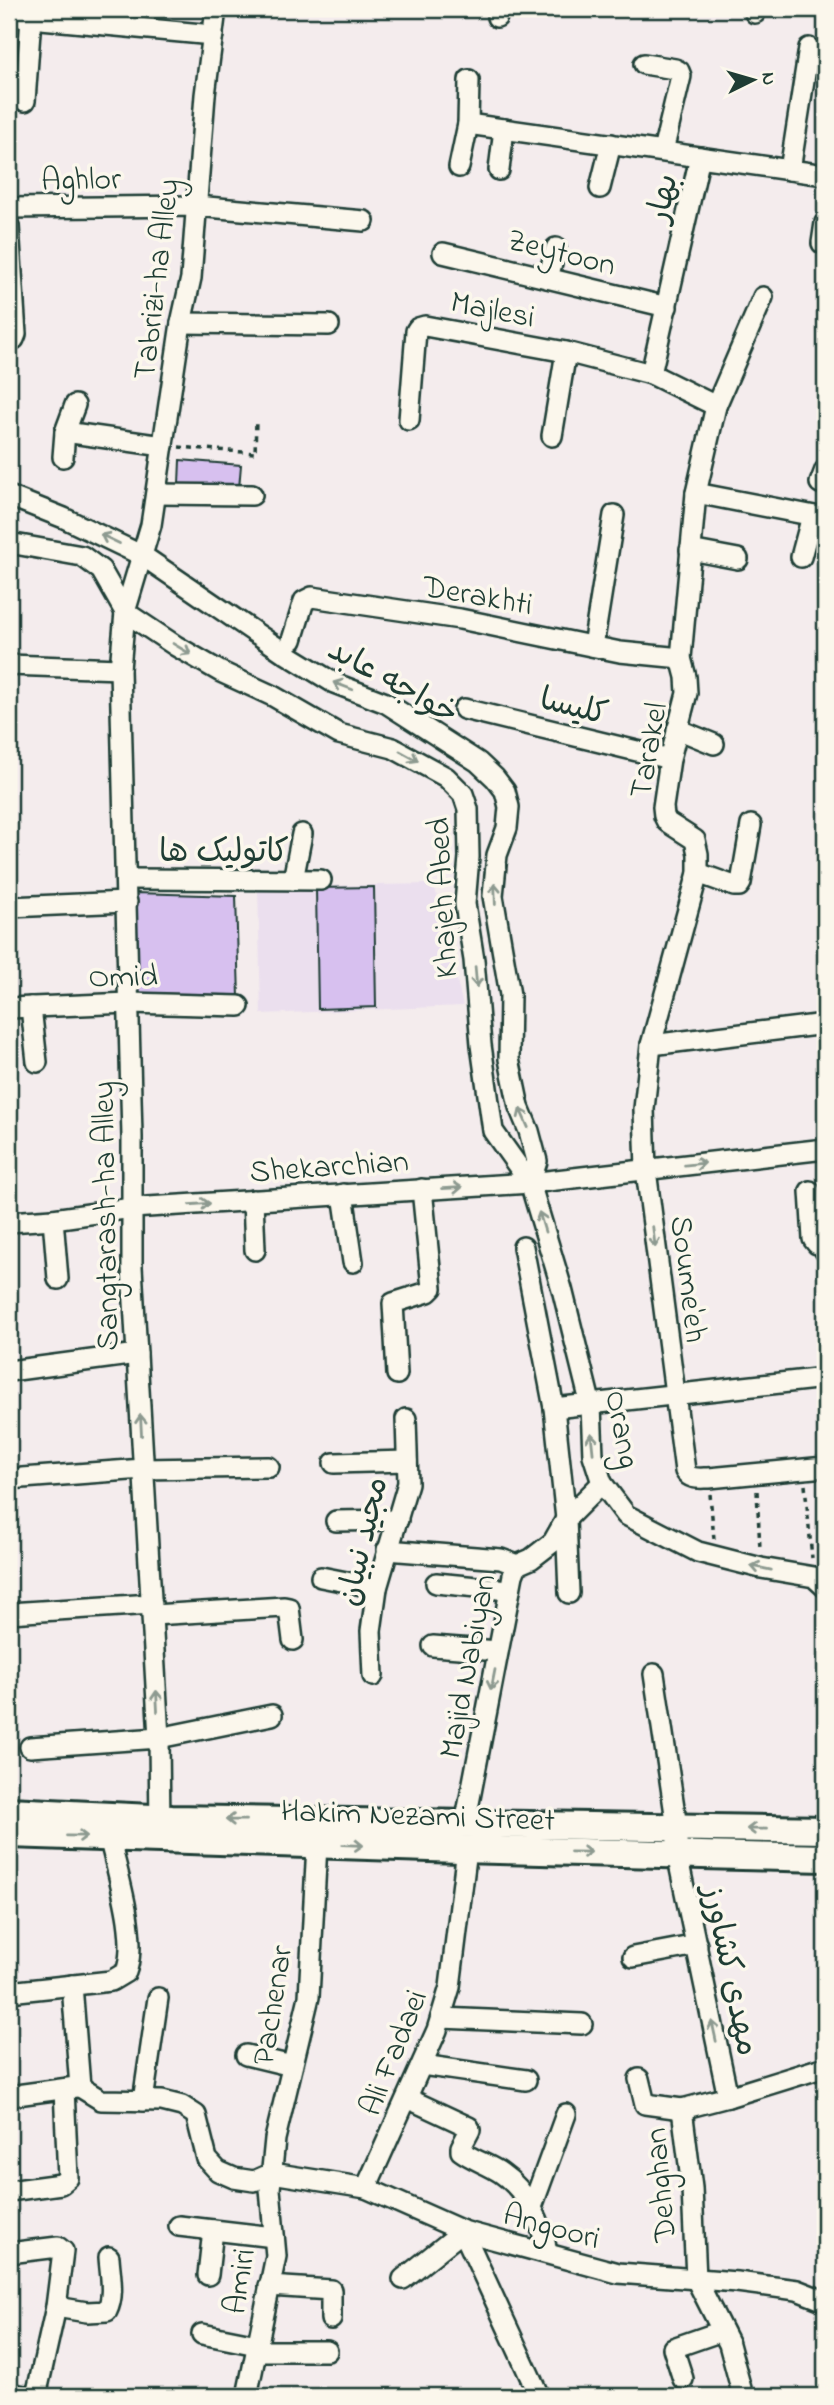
<svg xmlns="http://www.w3.org/2000/svg" width="834" height="2405" viewBox="0 0 834 2405" font-family="'Indie Flower','Playpen Sans Arabic',sans-serif">
<rect width="100%" height="100%" fill="#f4eced"/>
<filter id="ink" filterUnits="userSpaceOnUse"><feTurbulence type="fractalNoise" baseFrequency=".0143" numOctaves="2"/><feDisplacementMap in="SourceGraphic" scale="14" xChannelSelector="R" yChannelSelector="G"/><feConvolveMatrix kernelMatrix="1 2 1 2 8 2 1 2 1" color-interpolation-filters="sRGB"/></filter>
<g filter="url(#ink)">
<path fill="#ebdfee" d="M 434,884 L 463,1006 L 261,1014 L 258,887 Z"/>
<g fill="#d7c0ef" stroke="#1f3d34" stroke-width="2">
<path d="M 180,460 L 241,465 L 239,488 L 179,484 Z"/>
<path d="M 374,887 L 376,1007 L 318,1009 L 316,888 Z"/>
<path d="M 135,893 L 236,896 L 239,998 L 137,999 Z"/>
</g>
<g fill="none" stroke-linecap="round" stroke-linejoin="round">
<g stroke="#1f3d34" stroke-width="24">
<g id="minor">
<path d="M 755,13 L 756,9"/>
<path d="M 9,16 L 213,35"/>
<path d="M 497,17 L 499,9"/>
<path d="M 644,64 L 675,69 L 679,71 L 681,76 L 663,151"/>
<path d="M 25,101 L 31,18"/>
<path d="M 468,124 L 825,175"/>
<path d="M 459,167 L 468,124 L 469,80"/>
<path d="M 499,170 L 504,129"/>
<path d="M 790,170 L 809,48"/>
<path d="M 600,188 L 611,144"/>
<path d="M 9,208 L 196,206 L 364,221"/>
<path d="M 9,226 L 16,334 L 14,339 L 9,341"/>
<path d="M 822,243 L 825,223"/>
<path d="M 443,253 L 667,307"/>
<path d="M 548,278 L 556,248"/>
<path d="M 763,297 L 716,406 L 696,493 L 681,658 L 686,677 L 687,693 L 670,759 L 663,807 L 664,816 L 667,822 L 695,840 L 698,854 L 698,873 L 651,1045 L 644,1109 L 646,1170 L 685,1471 C 690,1480 699,1478 709,1478 L 825,1467"/>
<path d="M 181,323 L 329,325"/>
<path d="M 651,374 L 700,157"/>
<path d="M 409,420 L 416,331 L 418,328 L 425,326 L 566,352 L 651,374 L 716,406"/>
<path d="M 65,432 L 163,446"/>
<path d="M 552,436 L 566,352"/>
<path d="M 63,457 L 65,432 L 75,405"/>
<path d="M 820,483 L 825,470"/>
<path d="M 696,493 L 825,518"/>
<path d="M 156,494 L 252,495"/>
<path d="M 9,496 L 64,518 L 143,556 L 285,653 L 334,683 L 386,703 L 478,762 L 495,778 L 505,791 L 509,807 L 507,828 L 497,855 L 493,896 L 510,995 L 509,1059 L 519,1107 L 529,1131 L 537,1161 L 530,1183"/>
<path d="M 9,543 L 82,556 L 101,570 L 125,612 L 176,646 L 221,672 L 273,696 L 339,734 L 393,748 L 446,777 L 463,794 L 468,809 L 469,857 L 465,904 L 474,960 L 481,1045 L 493,1131 L 530,1183 L 562,1289 L 591,1406 L 593,1455 L 602,1483 L 626,1515 L 698,1552 L 761,1568 L 814,1577 L 825,1587"/>
<path d="M 690,550 L 738,559"/>
<path d="M 801,557 L 812,516"/>
<path d="M 292,640 L 304,601 L 312,597 L 460,619 L 620,652 L 681,658"/>
<path d="M 593,646 L 614,515"/>
<path d="M 9,665 L 120,669"/>
<path d="M 464,709 L 670,759"/>
<path d="M 677,729 L 714,744"/>
<path d="M 698,873 L 734,886 L 739,886 L 741,883 L 751,825"/>
<path d="M 126,879 L 321,880"/>
<path d="M 293,880 L 302,834"/>
<path d="M 9,907 L 127,902"/>
<path d="M 31,1007 L 37,1062"/>
<path d="M 9,1008 L 129,1003 L 239,1006"/>
<path d="M 651,1045 L 825,1024"/>
<path d="M 810,1191 L 813,1239 L 817,1244 L 824,1245 L 825,1251"/>
<path d="M 343,1194 L 353,1262"/>
<path d="M 253,1200 L 255,1250"/>
<path d="M 53,1219 L 58,1279"/>
<path d="M 9,1222 L 53,1219 L 132,1208 L 530,1183 L 825,1149"/>
<path d="M 523,1247 L 554,1408 L 566,1519 L 569,1593"/>
<path d="M 9,1371 L 137,1354"/>
<path d="M 397,1374 L 393,1303 L 428,1292 L 432,1288 L 422,1189"/>
<path d="M 554,1408 L 825,1378"/>
<path d="M 334,1463 L 407,1461"/>
<path d="M 9,1479 L 143,1469 L 269,1467"/>
<path d="M 336,1521 L 398,1520"/>
<path d="M 387,1550 L 501,1559 L 517,1565"/>
<path d="M 321,1577 L 377,1588"/>
<path d="M 436,1583 L 508,1590"/>
<path d="M 9,1613 L 152,1604"/>
<path d="M 153,1615 L 284,1607 L 289,1608 L 293,1640"/>
<path d="M 433,1646 L 498,1651"/>
<path d="M 654,1674 L 677,1827 L 677,1854 L 728,2097"/>
<path d="M 373,1676 L 371,1631 L 377,1588 L 408,1483 L 406,1419"/>
<path d="M 30,1747 L 159,1738 L 272,1715"/>
<path d="M 465,1824 L 513,1575 L 517,1565 L 531,1559 L 553,1542 L 566,1519 L 602,1483"/>
<path d="M 160,1829 L 159,1738 L 132,1267 L 132,1137 L 120,669 L 125,612 L 151,525 L 181,323 L 191,278 L 205,95 L 216,9"/>
<path d="M 633,1957 L 697,1945"/>
<path d="M 72,1985 L 80,2087"/>
<path d="M 9,1992 L 111,1981 L 126,1972 C 139,1938 117,1873 109,1836"/>
<path d="M 441,2018 L 582,2024"/>
<path d="M 246,2055 L 292,2066"/>
<path d="M 422,2065 L 526,2080"/>
<path d="M 639,2079 L 645,2104 L 682,2109 L 728,2097 L 825,2067"/>
<path d="M 80,2087 L 101,2100 L 162,2101 L 182,2106 L 196,2115 L 207,2159 L 218,2171 L 234,2178 L 254,2181 L 272,2173"/>
<path d="M 9,2096 L 76,2087"/>
<path d="M 407,2098 L 469,2127 L 470,2130 L 461,2147 L 461,2151 C 473,2160 488,2164 501,2173 C 526,2190 543,2223 547,2253"/>
<path d="M 143,2101 L 158,1998"/>
<path d="M 682,2109 L 692,2188 L 696,2279 L 729,2344 L 743,2396"/>
<path d="M 272,2173 L 366,2188 L 463,2231 L 618,2273 L 737,2282 L 797,2290 L 825,2301"/>
<path d="M 366,2188 L 437,2030 L 450,1987 L 467,1849"/>
<path d="M 9,2191 L 61,2184 L 68,2178 L 64,2089"/>
<path d="M 532,2207 L 566,2114"/>
<path d="M 179,2226 L 274,2237"/>
<path d="M 9,2253 L 58,2247 L 63,2251 L 56,2307 L 36,2396"/>
<path d="M 208,2275 L 213,2230"/>
<path d="M 403,2279 L 463,2231 L 539,2396"/>
<path d="M 269,2286 L 331,2290 L 331,2319"/>
<path d="M 56,2307 L 87,2312 L 107,2311 C 115,2295 110,2274 109,2257"/>
<path d="M 202,2334 L 257,2345"/>
<path d="M 256,2351 L 327,2351"/>
<path d="M 683,2379 L 673,2348 L 722,2331"/>
<path d="M 9,2393 L 25,2396"/>
<path d="M 247,2396 L 276,2256 L 270,2189 L 275,2139 L 309,1997 L 317,1844"/>
</g>
</g>
<g stroke="#1f3d34" stroke-width="32">
<g id="secondary">
<path d="M 9,1811 L 172,1819 L 825,1830"/>
<path d="M 9,1834 L 460,1849 L 825,1858"/>
</g>
</g>
<g stroke="#1f3d34" stroke-width="3.5" stroke-dasharray="5 5" stroke-linecap="butt">
<path d="M 179,447 L 255,453 L 256,421"/>
<path d="M 805,1485 L 812,1558"/>
<path d="M 757,1491 L 760,1549"/>
<path d="M 710,1494 L 714,1539"/>
</g>
<use href="#minor" stroke="#fbf7ec" stroke-width="19"/>
<use href="#secondary" stroke="#fbf7ec" stroke-width="26"/>
</g>
<defs><path id="oneway-shaft" d="M-6 0H5M1.5-3L5.5 0L1.5 3" fill="none" stroke-width="1.6" stroke-linecap="round" stroke-linejoin="round" transform="scale(1.75)"/></defs>
<g stroke="#8d9a90">
<use href="#oneway-shaft" transform="translate(110 539) rotate(-154)"/>
<use href="#oneway-shaft" transform="translate(182 649) rotate(31)"/>
<use href="#oneway-shaft" transform="translate(343 686) rotate(-159)"/>
<use href="#oneway-shaft" transform="translate(409 756) rotate(29)"/>
<use href="#oneway-shaft" transform="translate(495 894) rotate(-92)"/>
<use href="#oneway-shaft" transform="translate(476 977) rotate(85)"/>
<use href="#oneway-shaft" transform="translate(524 1118) rotate(-114)"/>
<use href="#oneway-shaft" transform="translate(695 1164) rotate(-6)"/>
<use href="#oneway-shaft" transform="translate(452 1188) rotate(-3)"/>
<use href="#oneway-shaft" transform="translate(200 1204) rotate(-4)"/>
<use href="#oneway-shaft" transform="translate(542 1222) rotate(-107)"/>
<use href="#oneway-shaft" transform="translate(654 1237) rotate(83)"/>
<use href="#oneway-shaft" transform="translate(141 1425) rotate(-93)"/>
<use href="#oneway-shaft" transform="translate(592 1443) rotate(-96)"/>
<use href="#oneway-shaft" transform="translate(761 1568) rotate(-168)"/>
<use href="#oneway-shaft" transform="translate(493 1680) rotate(101)"/>
<use href="#oneway-shaft" transform="translate(157 1701) rotate(-93)"/>
<use href="#oneway-shaft" transform="translate(236 1820) rotate(-179)"/>
<use href="#oneway-shaft" transform="translate(757 1829) rotate(-179)"/>
<use href="#oneway-shaft" transform="translate(77 1836) rotate(1)"/>
<use href="#oneway-shaft" transform="translate(353 1845) rotate(2)"/>
<use href="#oneway-shaft" transform="translate(581 1852) rotate(1)"/>
<use href="#oneway-shaft" transform="translate(714 2031) rotate(-102)"/>
</g>
</g>
<g text-anchor="middle" stroke-width="7" stroke-linejoin="round" paint-order="stroke">
<g font-size="32" fill="#1f3d34" stroke="#fbf7ec">
<text transform="translate(81 178) rotate(-1)" y="11">Aghlor</text>
<text transform="translate(661 198) rotate(-78)" y="11">بهار</text>
<text transform="translate(562 251) rotate(14)" y="11">Zeytoon</text>
<text transform="translate(155 279) rotate(-83)" y="11">Tabrizi-ha Alley</text>
<text transform="translate(493 308) rotate(11)" y="11">Majlesi</text>
<text transform="translate(478 594) rotate(10)" y="11">Derakhti</text>
<text transform="translate(394 680) rotate(29)" y="11">خواجه عابد</text>
<text transform="translate(574 705) rotate(14)" y="11">کلیسا</text>
<text transform="translate(647 750) rotate(-80)" y="11">Tarakel</text>
<text x="224" y="861">کاتولیک ها</text>
<text transform="translate(441 898) rotate(-93)" y="11">Khajeh Abed</text>
<text transform="translate(123 975) rotate(-1)" y="11">Omid</text>
<text transform="translate(329 1165) rotate(-4)" y="11">Shekarchian</text>
<text transform="translate(104 1216) rotate(-91)" y="11">Sangtarash-ha Alley</text>
<text transform="translate(690 1279) rotate(83)" y="11">Soume'eh</text>
<text transform="translate(624 1429) rotate(79)" y="11">Orang</text>
<text transform="translate(361 1541) rotate(-77)" y="11">مجید نبیان</text>
<text transform="translate(466 1666) rotate(-79)" y="11">Majid Nabiyan</text>
<text transform="translate(418 1814) rotate(2)" y="11">Hakim Nezami Street</text>
<text transform="translate(732 1970) rotate(78)" y="11">مهدی کشاورز</text>
<text transform="translate(271 2005) rotate(-81)" y="11">Pachenar</text>
<text transform="translate(392 2052) rotate(-68)" y="11">Ali Fadaei</text>
<text transform="translate(659 2185) rotate(-95)" y="11">Dehghan</text>
<text transform="translate(552 2225) rotate(15)" y="11">Angoori</text>
<text transform="translate(238 2281) rotate(-81)" y="11">Amiri</text>
</g>
</g>
<rect width="834" height="2405" fill="none" stroke="#fbf7ec" stroke-width="35"/>
<rect x="18" y="18" width="799" height="2370" fill="none" stroke="#1f3d34" stroke-width="2.5" filter="url(#ink)"/>
<g transform="translate(753 80) rotate(85)" stroke="#fbf7ec" stroke-width="5" paint-order="stroke">
<path d="M0-5L12 26L0 18L-12 26Z" fill="#1f3d34"/>
<text y="-10" font-size="19" font-weight="bold" text-anchor="middle" fill="#1f3d34">N</text>
</g>
</svg>
